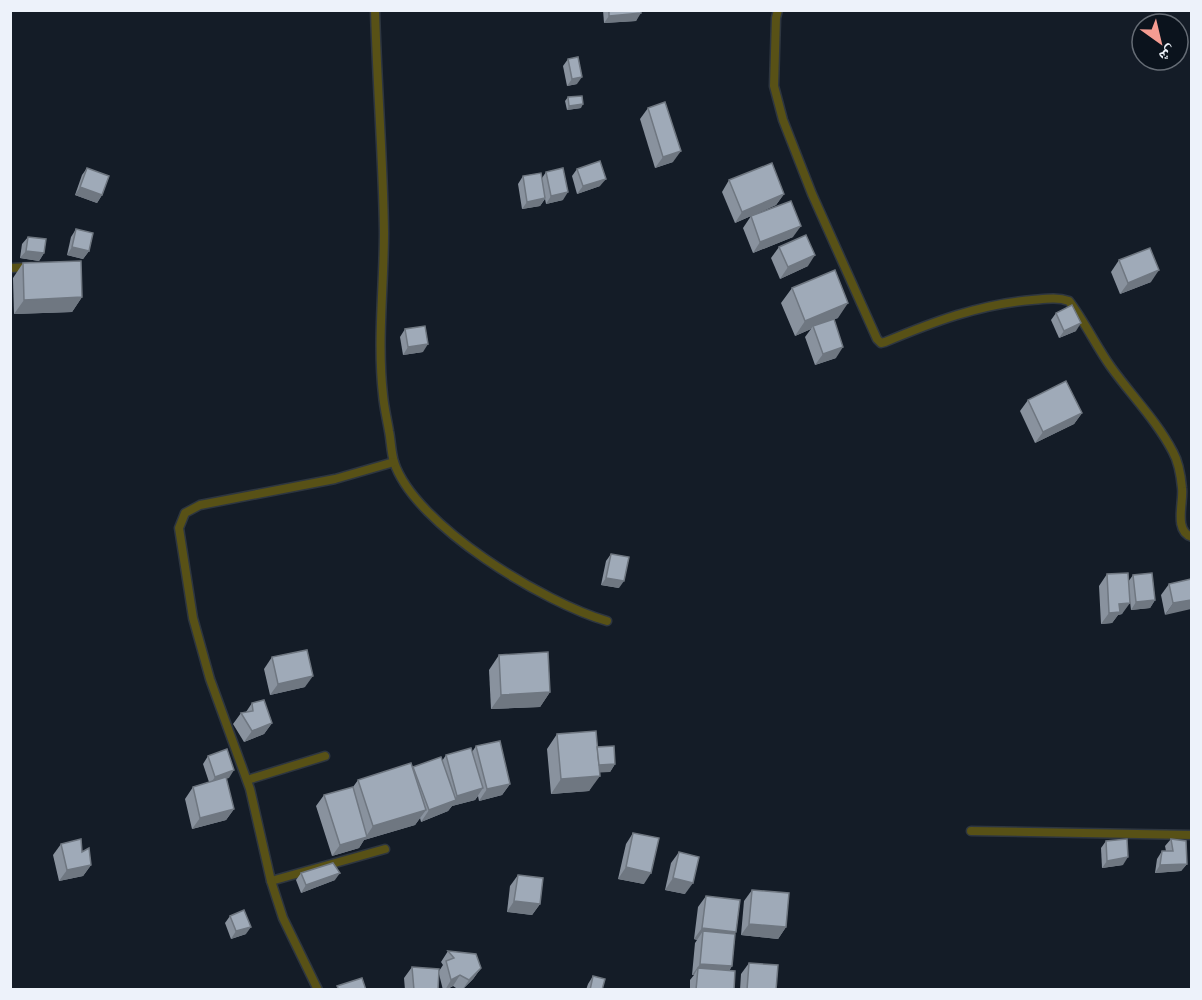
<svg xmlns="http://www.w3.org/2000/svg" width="1202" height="1000" viewBox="0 0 1202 1000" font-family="'Space Grotesk','Noto Naskh Arabic',sans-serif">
<rect width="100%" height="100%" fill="#141c27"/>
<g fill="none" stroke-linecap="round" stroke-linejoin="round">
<g stroke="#2e3640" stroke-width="11">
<g id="street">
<path d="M 375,10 C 377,84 383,158 384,232 C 384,286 377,341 383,395 C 384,407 387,419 389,431 C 391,441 391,452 394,462 C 415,526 545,603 607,621"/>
<path d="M 778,10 L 776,18 L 774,86 L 783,120 L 812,194 L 877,339 L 881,343 L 885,342 C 933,322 980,304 1032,300 C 1045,299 1057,297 1069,301 C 1085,322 1096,346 1111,367 C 1131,395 1157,421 1173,452 C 1178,461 1181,477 1182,488 C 1184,502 1173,531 1192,537"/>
<path d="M 10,268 L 31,267"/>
<path d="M 247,780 L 325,756"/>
<path d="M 971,831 L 1192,835"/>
<path d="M 271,881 L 385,849"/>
<path d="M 318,990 L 283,918 L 271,881 L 250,789 L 210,679 L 193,618 L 179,528 L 185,513 L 200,505 L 335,479 L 394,462"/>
</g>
</g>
<use href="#street" stroke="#585116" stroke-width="8"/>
</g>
<g fill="#89929e">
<path d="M 603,10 L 641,10 L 636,21 L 604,23 Z"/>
<path d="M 568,59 L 577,84 L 567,86 L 563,66 Z"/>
<path d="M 568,97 L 581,108 L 567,110 L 565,101 Z"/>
<path d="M 648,108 L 673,162 L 655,168 L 640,119 Z"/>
<path d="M 87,168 L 102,195 L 97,203 L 75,195 L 82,175 Z"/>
<path d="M 577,169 L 600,186 L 577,194 L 572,176 Z"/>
<path d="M 546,172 L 563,200 L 546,204 L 545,199 L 540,206 L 522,209 L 518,184 L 523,176 L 542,178 Z"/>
<path d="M 729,180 L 784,194 L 776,205 L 735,223 L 722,192 Z"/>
<path d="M 751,216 L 793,237 L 753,253 L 743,228 Z"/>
<path d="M 76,229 L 89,251 L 83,259 L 67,255 L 71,237 Z"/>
<path d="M 28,237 L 44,253 L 39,261 L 20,258 L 22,244 Z"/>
<path d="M 779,247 L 808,266 L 780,279 L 771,258 Z"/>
<path d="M 1119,260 L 1151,282 L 1120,294 L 1111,272 Z"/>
<path d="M 23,263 L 82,297 L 72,312 L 14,314 L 13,278 Z"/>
<path d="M 792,288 L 838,318 L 834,319 L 836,358 L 815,365 L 805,337 L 811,329 L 795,336 L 781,303 Z"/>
<path d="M 1056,313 L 1076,331 L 1059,338 L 1051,320 Z"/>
<path d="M 405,329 L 423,352 L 403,355 L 400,337 Z"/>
<path d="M 1028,400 L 1082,413 L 1074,424 L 1035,443 L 1020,411 Z"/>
<path d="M 611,554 L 619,588 L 601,585 L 606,561 Z"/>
<path d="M 1107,574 L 1128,582 L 1133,575 L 1155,600 L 1150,608 L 1131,610 L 1129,592 L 1122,614 L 1118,615 L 1112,623 L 1101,624 L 1099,586 Z"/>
<path d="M 1191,579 L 1165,615 L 1161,595 L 1169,584 Z"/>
<path d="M 499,655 L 550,692 L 540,707 L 491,709 L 489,670 Z"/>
<path d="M 272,657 L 305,687 L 270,695 L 264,669 Z"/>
<path d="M 252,703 L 272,723 L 264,734 L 244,742 L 233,724 L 241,713 L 246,712 Z"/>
<path d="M 557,734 L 597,747 L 615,764 L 610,772 L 600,772 L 589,791 L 551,794 L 547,749 Z"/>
<path d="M 476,746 L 510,784 L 502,795 L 479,801 L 478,796 L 475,800 L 452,806 L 448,811 L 421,822 L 420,818 L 415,825 L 364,840 L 359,848 L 332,856 L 316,806 L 324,795 L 353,787 L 358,780 L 442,761 L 446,755 L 472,752 Z"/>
<path d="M 208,756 L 229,778 L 226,778 L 234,809 L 226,820 L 192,829 L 185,799 L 193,787 L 209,782 L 203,764 Z"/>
<path d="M 633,833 L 644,884 L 618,879 L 626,844 Z"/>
<path d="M 1171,839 L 1187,864 L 1181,871 L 1155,873 L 1157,859 L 1162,851 L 1166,851 L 1165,846 Z"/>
<path d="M 1106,841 L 1123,865 L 1102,868 L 1101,848 Z"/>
<path d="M 61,844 L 82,852 L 91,865 L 83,876 L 59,881 L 53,855 Z"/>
<path d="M 679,852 L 685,894 L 665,890 L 671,863 Z"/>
<path d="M 301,873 L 335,880 L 301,893 L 296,880 Z"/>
<path d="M 518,875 L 540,904 L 532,915 L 507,912 L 510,886 Z"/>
<path d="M 752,890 L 786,927 L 778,939 L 741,935 L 744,901 Z"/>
<path d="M 706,896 L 735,934 L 732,966 L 729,971 L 734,990 L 690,990 L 690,980 L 694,975 L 692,975 L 695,943 L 697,940 L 694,939 L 698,907 Z"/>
<path d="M 230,916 L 246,934 L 231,939 L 225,923 Z"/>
<path d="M 448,951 L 481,968 L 473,979 L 462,990 L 459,990 L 453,986 L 446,990 L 443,990 L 439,974 L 438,990 L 405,990 L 404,978 L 412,967 L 439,971 L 443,965 L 441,962 Z"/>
<path d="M 749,963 L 776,990 L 740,990 L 741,974 Z"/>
<path d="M 593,976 L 602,990 L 586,990 L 588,984 Z"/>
</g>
<g fill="#6f7781">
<path d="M 641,13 L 636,21 L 604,23 L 609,16 Z"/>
<path d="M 582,77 L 577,84 L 567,86 L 572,79 Z"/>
<path d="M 583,104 L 581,108 L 567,110 L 569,106 Z"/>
<path d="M 681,151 L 673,162 L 655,168 L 663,157 Z"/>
<path d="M 606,179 L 600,186 L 577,194 L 583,186 Z"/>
<path d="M 80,187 L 102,195 L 97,203 L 75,195 Z"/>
<path d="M 568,192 L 563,200 L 546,204 L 551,196 Z"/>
<path d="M 784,194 L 776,205 L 735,223 L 742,212 Z"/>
<path d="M 545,198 L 540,206 L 522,209 L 527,202 Z"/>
<path d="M 801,226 L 793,237 L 753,253 L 760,242 Z"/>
<path d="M 72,247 L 89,251 L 83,259 L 67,255 Z"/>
<path d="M 26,251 L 44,253 L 39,261 L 20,258 Z"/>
<path d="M 815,255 L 808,266 L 780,279 L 788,267 Z"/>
<path d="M 1159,270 L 1151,282 L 1120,294 L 1128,283 Z"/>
<path d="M 82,297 L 72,312 L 14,314 L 24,300 Z"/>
<path d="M 848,303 L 838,318 L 814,328 L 813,326 L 811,329 L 795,336 L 805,321 Z"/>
<path d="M 1081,323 L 1076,331 L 1059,338 L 1064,331 Z"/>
<path d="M 428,344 L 423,352 L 403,355 L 408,347 Z"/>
<path d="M 843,347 L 836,358 L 815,365 L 823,354 Z"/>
<path d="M 1082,413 L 1074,424 L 1035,443 L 1043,432 Z"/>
<path d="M 606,578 L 624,581 L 619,588 L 601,585 Z"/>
<path d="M 1155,600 L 1150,608 L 1131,610 L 1136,602 Z"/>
<path d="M 1191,600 L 1191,609 L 1165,615 L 1173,603 Z"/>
<path d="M 1130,603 L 1122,614 L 1118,615 L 1112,623 L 1101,624 L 1109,613 L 1119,604 Z"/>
<path d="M 313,676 L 305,687 L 270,695 L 278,684 Z"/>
<path d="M 550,692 L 540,707 L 491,709 L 501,695 Z"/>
<path d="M 272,723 L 264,734 L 244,742 L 252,731 Z"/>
<path d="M 615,764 L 610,772 L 590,773 L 595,765 Z"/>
<path d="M 234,770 L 229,778 L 210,784 L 215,777 Z"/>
<path d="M 600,776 L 589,791 L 551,794 L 561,779 Z"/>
<path d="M 510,784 L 502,795 L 479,801 L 487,789 Z"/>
<path d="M 483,788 L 475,800 L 452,806 L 448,811 L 421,822 L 429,810 L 454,801 L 457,796 Z"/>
<path d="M 234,809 L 226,820 L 192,829 L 200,818 Z"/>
<path d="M 426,810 L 415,825 L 364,840 L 359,848 L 332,856 L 340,845 L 365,838 L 373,826 Z"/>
<path d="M 1128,857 L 1123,865 L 1102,868 L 1107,861 Z"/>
<path d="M 1187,864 L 1181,871 L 1155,873 L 1160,865 Z"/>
<path d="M 91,865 L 83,876 L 59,881 L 67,870 Z"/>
<path d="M 626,867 L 651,873 L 644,884 L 618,879 Z"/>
<path d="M 340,873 L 335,880 L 301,893 L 306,885 Z"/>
<path d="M 673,878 L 693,883 L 685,894 L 665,890 Z"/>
<path d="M 514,901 L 540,904 L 532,915 L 507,912 Z"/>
<path d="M 749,924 L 786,927 L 778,939 L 741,935 Z"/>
<path d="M 251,927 L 246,934 L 231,939 L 236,931 Z"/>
<path d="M 702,928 L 736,932 L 728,943 L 703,931 L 697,940 L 694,939 Z"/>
<path d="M 700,964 L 732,966 L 724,978 L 698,968 L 694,975 L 692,975 Z"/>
<path d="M 481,968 L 473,979 L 462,990 L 469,980 Z"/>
<path d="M 460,975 L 453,986 L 445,990 L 451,980 Z"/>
</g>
<g fill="#9faab8" stroke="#6f7781" stroke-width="1.5">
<path d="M 609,10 L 641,10 L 641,13 L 609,16 Z"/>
<path d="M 578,57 L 582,77 L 572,79 L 568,59 Z"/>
<path d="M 582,96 L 583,104 L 569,106 L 568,97 Z"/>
<path d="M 665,102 L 681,151 L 663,157 L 648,108 Z"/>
<path d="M 600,161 L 606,179 L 583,186 L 577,169 Z"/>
<path d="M 772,163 L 784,194 L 742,212 L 729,180 Z"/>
<path d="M 87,168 L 109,176 L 102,195 L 80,187 Z"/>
<path d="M 563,168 L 568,192 L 551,196 L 546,172 Z"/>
<path d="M 541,173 L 545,198 L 527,202 L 523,176 Z"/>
<path d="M 791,201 L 801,226 L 760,242 L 751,216 Z"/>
<path d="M 76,229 L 93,233 L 89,251 L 72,247 Z"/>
<path d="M 806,235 L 815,255 L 788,267 L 779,247 Z"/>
<path d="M 28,237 L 46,239 L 44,253 L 26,251 Z"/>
<path d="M 1150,248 L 1159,270 L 1128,283 L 1119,260 Z"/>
<path d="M 81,261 L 82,297 L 24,300 L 23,263 Z"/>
<path d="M 835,270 L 848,303 L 805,321 L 792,288 Z"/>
<path d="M 1072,305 L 1081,323 L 1064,331 L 1056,313 Z"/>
<path d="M 834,319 L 843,347 L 823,354 L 813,326 Z"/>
<path d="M 425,326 L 428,344 L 408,347 L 405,329 Z"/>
<path d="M 1066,381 L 1082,413 L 1043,432 L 1028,400 Z"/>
<path d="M 611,554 L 629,557 L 624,581 L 606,578 Z"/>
<path d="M 1128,573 L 1130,603 L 1119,604 L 1120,612 L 1109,613 L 1107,574 Z"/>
<path d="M 1152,573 L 1155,600 L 1136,602 L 1133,575 Z"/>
<path d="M 1191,579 L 1191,600 L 1173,603 L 1169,584 Z"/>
<path d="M 307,650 L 313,676 L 278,684 L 272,657 Z"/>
<path d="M 548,652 L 550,692 L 501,695 L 499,655 Z"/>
<path d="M 264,700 L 272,723 L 252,731 L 241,713 L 253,711 L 252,703 Z"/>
<path d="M 596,731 L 600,776 L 561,779 L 557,734 Z"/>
<path d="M 500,741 L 510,784 L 487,789 L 476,746 Z"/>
<path d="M 614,746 L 615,764 L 599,765 L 597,747 Z"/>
<path d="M 471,748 L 483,788 L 457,796 L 446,755 Z"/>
<path d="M 227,749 L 234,770 L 215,777 L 208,756 Z"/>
<path d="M 441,757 L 456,800 L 429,810 L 413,767 Z"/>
<path d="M 411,763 L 426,810 L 373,826 L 358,780 Z"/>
<path d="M 226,777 L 234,809 L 200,818 L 193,787 Z"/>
<path d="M 353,787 L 367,837 L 340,845 L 324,795 Z"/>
<path d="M 633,833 L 659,838 L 651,873 L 626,867 Z"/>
<path d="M 81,839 L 82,852 L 89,848 L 91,865 L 67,870 L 61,844 Z"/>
<path d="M 1127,839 L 1128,857 L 1107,861 L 1106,841 Z"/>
<path d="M 1171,839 L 1186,841 L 1187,864 L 1160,865 L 1162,851 L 1173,851 Z"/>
<path d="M 679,852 L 699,857 L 693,883 L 673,878 Z"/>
<path d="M 333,863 L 340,873 L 306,885 L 301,873 Z"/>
<path d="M 518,875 L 543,878 L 540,904 L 514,901 Z"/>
<path d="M 752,890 L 789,893 L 786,927 L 749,924 Z"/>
<path d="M 706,896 L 740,900 L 736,932 L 702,928 Z"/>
<path d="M 244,910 L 251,927 L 236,931 L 230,916 Z"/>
<path d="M 703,931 L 735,934 L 732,966 L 700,964 Z"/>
<path d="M 448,951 L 476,954 L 481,968 L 469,980 L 460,975 L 451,980 L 446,961 L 454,958 Z"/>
<path d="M 749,963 L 778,965 L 776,990 L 747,990 Z"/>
<path d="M 412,967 L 439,969 L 438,990 L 414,990 Z"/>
<path d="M 698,968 L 735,971 L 734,990 L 696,990 Z"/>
<path d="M 593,976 L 605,979 L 602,990 L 590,990 Z"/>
<path d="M 362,978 L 366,990 L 339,990 L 337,986 Z"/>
</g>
<rect width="1202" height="1000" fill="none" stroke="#edf2fa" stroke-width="24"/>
<g transform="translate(1160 42) rotate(146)"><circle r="28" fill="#0b131d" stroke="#656c75" stroke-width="1.5"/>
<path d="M0-4.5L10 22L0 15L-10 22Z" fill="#f59c92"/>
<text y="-9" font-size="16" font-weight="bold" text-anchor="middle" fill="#edf2fa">ش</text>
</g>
</svg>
